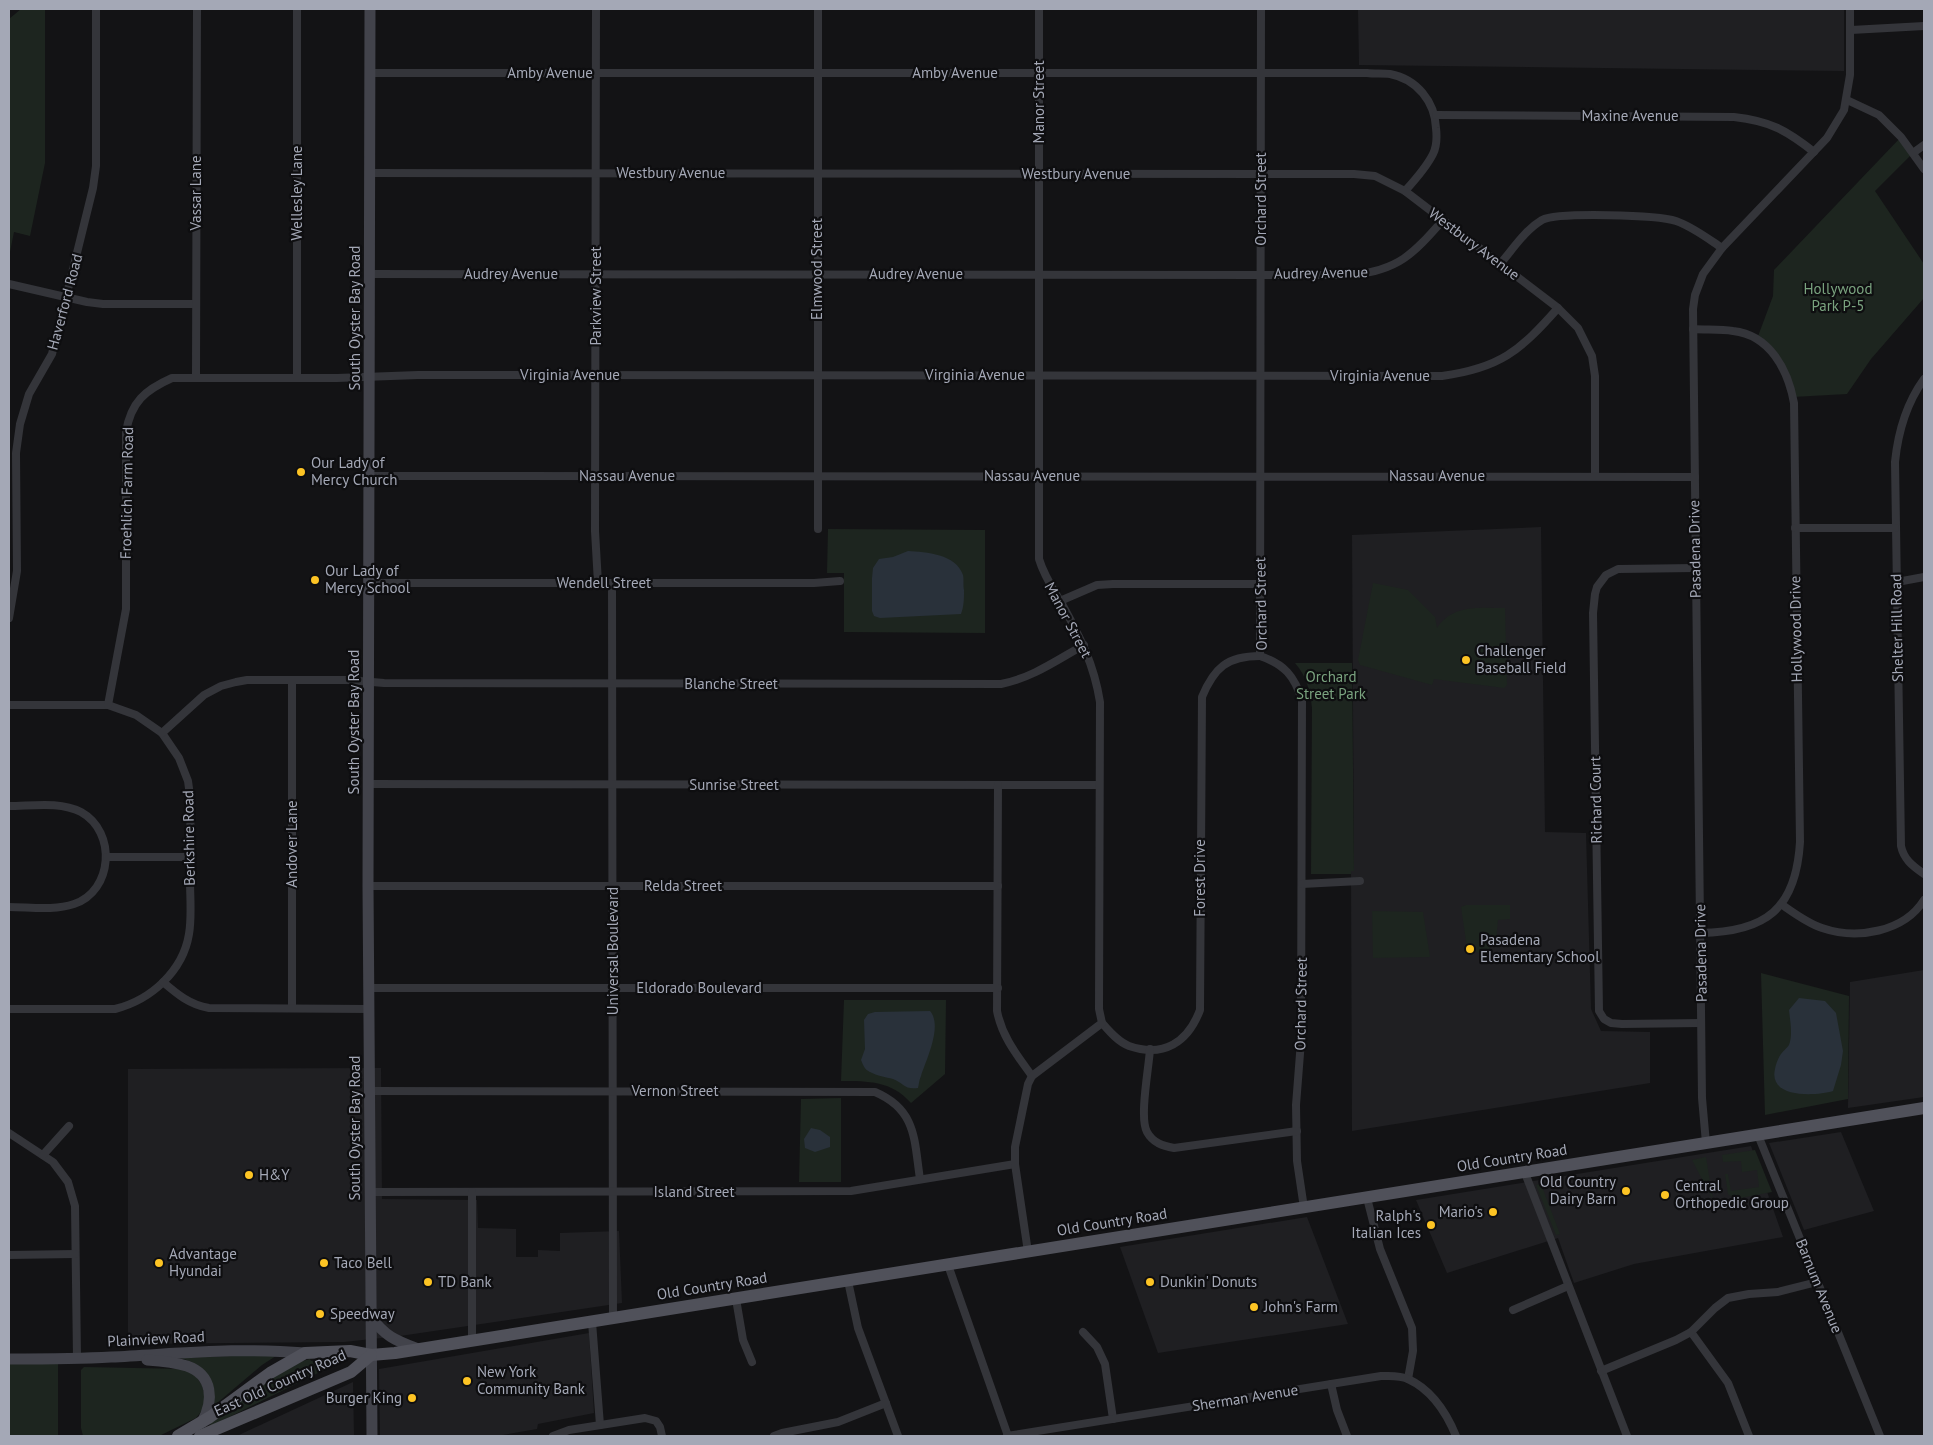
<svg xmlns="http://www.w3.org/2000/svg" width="1933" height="1445" viewBox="0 0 1933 1445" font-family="'PT Sans',sans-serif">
<rect width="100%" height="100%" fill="#131315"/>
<g fill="#1f1f22">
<path d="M 1358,9 L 1844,9 L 1844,71 L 1359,65 Z"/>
<path d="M 1541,527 L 1545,832 L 1586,833 L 1591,1009 L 1601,1031 L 1650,1032 L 1650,1083 L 1352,1131 L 1351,871 L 1354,870 L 1352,535 Z"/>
<path d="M 1924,970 L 1924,1097 L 1848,1108 L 1850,982 Z"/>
<path d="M 381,1068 L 382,1199 L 477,1200 L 478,1228 L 516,1229 L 516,1257 L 538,1257 L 538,1250 L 560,1251 L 560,1233 L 619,1231 L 622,1303 L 400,1336 L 344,1342 L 128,1344 L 128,1069 Z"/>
<path d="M 1841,1132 L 1874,1211 L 1804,1230 L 1769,1143 Z"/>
<path d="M 1751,1146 L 1783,1237 L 1634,1264 L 1574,1283 L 1558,1238 L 1447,1273 L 1416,1200 Z"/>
<path d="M 1307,1217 L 1348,1324 L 1158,1353 L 1120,1247 Z"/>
<path d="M 589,1333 L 594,1413 L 538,1424 L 537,1429 L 497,1436 L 380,1436 L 379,1369 Z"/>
<path d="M 353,1382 L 354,1436 L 240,1436 L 239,1435 Z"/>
</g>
<g fill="#1d251f">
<path d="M 21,9 L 45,9 L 45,163 L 30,236 L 14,232 L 9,257 L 9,19 Z"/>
<path d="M 1901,137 L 1913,153 L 1875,191 L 1924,264 L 1924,298 L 1871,359 L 1847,394 L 1793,397 L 1780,363 L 1757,339 L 1773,296 L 1774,270 Z"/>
<path d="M 828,529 L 985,530 L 985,633 L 844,632 L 844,573 L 827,573 Z"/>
<path d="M 1373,583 L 1408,590 L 1435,617 L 1437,628 C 1453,604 1479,608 1505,608 L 1507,685 L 1504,688 L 1434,679 L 1432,685 L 1360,665 L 1358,660 Z"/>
<path d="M 1295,663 L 1352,663 L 1354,871 L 1351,871 L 1351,874 L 1311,874 L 1312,708 C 1310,691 1307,677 1295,663 Z"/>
<path d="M 1466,905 L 1510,905 L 1510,919 L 1498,920 L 1496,940 L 1484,955 L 1467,948 L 1461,907 Z"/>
<path d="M 1372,911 L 1423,912 L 1430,957 L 1373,958 Z"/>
<path d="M 1761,973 L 1849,996 L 1848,1099 L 1765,1115 Z"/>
<path d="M 844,1000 L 946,1000 L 945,1074 L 911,1103 C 892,1081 868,1081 841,1081 Z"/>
<path d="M 841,1098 L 841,1182 L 799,1182 L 801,1099 Z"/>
<path d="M 1755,1150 L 1772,1192 L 1735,1199 L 1728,1194 L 1725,1174 L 1728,1174 L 1731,1191 L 1759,1187 L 1757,1170 L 1742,1172 L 1741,1161 L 1723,1162 L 1722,1155 Z"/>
<path d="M 1706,1157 L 1713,1200 L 1692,1160 Z"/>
<path d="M 1541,1184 L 1560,1234 L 1556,1235 L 1536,1185 Z"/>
<path d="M 279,1354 L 262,1365 L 216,1404 L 214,1403 C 212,1377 207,1365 180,1358 Z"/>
<path d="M 58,1358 L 58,1436 L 9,1436 L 9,1359 Z"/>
<path d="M 310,1359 L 311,1361 L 327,1359 L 326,1365 L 328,1368 L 211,1426 L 209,1422 L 295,1363 Z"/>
<path d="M 84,1367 L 186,1369 L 195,1375 L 202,1385 L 205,1397 L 204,1408 L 196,1418 L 159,1436 L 83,1436 L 81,1428 L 81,1370 Z"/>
</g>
<g fill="#29313a">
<path d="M 908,551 C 926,552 956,554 963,575 C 964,579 963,586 964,590 C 964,599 964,606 961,614 L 880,618 L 874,616 L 872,611 L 872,578 L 873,568 L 879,559 L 893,557 Z"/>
<path d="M 1799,998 L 1825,1001 L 1836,1013 L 1843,1051 L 1841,1065 L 1833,1091 C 1816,1096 1768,1099 1775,1069 C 1776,1064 1778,1058 1781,1054 C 1783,1051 1787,1048 1789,1045 C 1793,1035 1790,1020 1789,1010 Z"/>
<path d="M 930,1011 C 943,1026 926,1060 921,1076 C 919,1080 919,1084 918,1088 C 904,1090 904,1083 893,1079 C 886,1077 877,1076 870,1072 C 865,1070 863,1065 861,1060 L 865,1049 L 864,1020 L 868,1014 L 875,1012 Z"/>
<path d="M 811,1128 L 820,1130 L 830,1137 L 830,1147 L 815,1152 L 805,1148 L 804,1139 Z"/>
</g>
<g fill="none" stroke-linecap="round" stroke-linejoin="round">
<g stroke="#34353a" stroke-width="8">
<path d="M 596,9 L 595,531 L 598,583"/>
<path d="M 1261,9 L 1260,656 C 1284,664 1295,676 1302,701 L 1301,1041 L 1296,1105 L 1297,1161 L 1304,1208"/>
<path d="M 1851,30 L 1924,26"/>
<path d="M 370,73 L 1367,73 C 1375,74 1383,73 1390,74 C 1417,79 1435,102 1436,128 C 1437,137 1437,146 1433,154 C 1426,168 1415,180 1405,191"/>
<path d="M 1847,100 L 1879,115 L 1901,137 L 1924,169"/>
<path d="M 1436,115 L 1734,117 C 1770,121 1786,130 1814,152"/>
<path d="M 1913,153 L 1924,145"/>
<path d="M 370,173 L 1354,174 L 1375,176 L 1405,191 L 1558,308 L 1578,328 L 1592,356 L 1595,376 L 1595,476"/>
<path d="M 1500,264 C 1513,249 1525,230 1542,220 C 1558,212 1658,215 1676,221 C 1693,227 1707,238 1722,248"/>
<path d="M 370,274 L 1352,275 C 1399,270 1413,254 1443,220"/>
<path d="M 9,284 L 87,302 L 103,304 L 196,304"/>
<path d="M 1693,329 C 1706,330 1720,329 1733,331 C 1770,335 1788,370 1794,403 L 1800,842 C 1796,909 1766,932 1700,933"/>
<path d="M 196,377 L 197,9"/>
<path d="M 297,377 L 297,9"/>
<path d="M 1924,379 C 1906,404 1898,432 1895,462 L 1901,846 C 1904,860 1913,866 1924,874"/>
<path d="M 369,476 L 1695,477"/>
<path d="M 1795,528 L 1895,528"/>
<path d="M 818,529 L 818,9"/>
<path d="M 1695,568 L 1618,569 L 1606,575 L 1597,587 L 1595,594 L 1593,613 L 1599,1011 L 1604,1019 L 1611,1023 L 1622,1024 L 1701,1023"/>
<path d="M 1897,582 L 1924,577"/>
<path d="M 369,583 L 814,583 L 840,581"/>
<path d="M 612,584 L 613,1319"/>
<path d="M 1060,601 L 1097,585 L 1113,584 L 1260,584"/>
<path d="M 9,618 L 17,571 L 16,453 L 20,424 L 29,394 L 52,354 L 93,188 L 96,166 L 96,9"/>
<path d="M 292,680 L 292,1008"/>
<path d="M 9,705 L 108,705 L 136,715 L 162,733 L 179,758 L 188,781 L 191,803 C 190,828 190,854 190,880 C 190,897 192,917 189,934 C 183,971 151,1000 115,1009 L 9,1009"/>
<path d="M 108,705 L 126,609 L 126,432 C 131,402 145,390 172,378 L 337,378 L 418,375 L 1442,376 C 1500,368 1520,351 1558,308"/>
<path d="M 162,733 L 204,695 L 221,686 L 236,682 L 247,680 L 348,680 L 384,683 L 1001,684 C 1032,678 1057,660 1084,645"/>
<path d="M 368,784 L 1099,785"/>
<path d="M 998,785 L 997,1011 C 1002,1037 1017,1055 1032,1076"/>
<path d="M 9,806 C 31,806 60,801 81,812 C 117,832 113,891 74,904 C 54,911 29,907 9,907"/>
<path d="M 107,857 L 190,857"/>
<path d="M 1302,884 L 1360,881"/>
<path d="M 368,886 L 998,886"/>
<path d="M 1781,904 C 1794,913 1807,923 1822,928 C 1857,940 1904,932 1924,900"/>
<path d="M 163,982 C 177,994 190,1005 209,1008 L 369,1009"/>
<path d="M 369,988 L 998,988"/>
<path d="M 1102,1023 C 1109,1031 1118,1042 1129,1046 C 1164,1058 1188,1042 1200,1010 L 1202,697 C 1214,668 1227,656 1260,656"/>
<path d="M 1150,1049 C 1149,1067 1139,1118 1147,1132 C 1153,1143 1163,1146 1174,1148 L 1297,1131"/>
<path d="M 369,1091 L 875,1092 C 917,1110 914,1140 920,1179"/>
<path d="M 9,1133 L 53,1162 L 68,1182 L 75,1206 L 77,1358"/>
<path d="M 1758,1135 L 1880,1436"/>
<path d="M 1706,1143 L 1702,1098 L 1693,309 L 1695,295 L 1703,274 L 1722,248 L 1827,138 L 1844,110 L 1850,75 L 1850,9"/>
<path d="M 43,1155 L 69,1126"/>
<path d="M 1525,1173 L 1627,1436"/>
<path d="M 370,1192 L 851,1191 L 1015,1164"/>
<path d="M 472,1192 L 472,1340"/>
<path d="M 1367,1198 L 1380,1249 L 1412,1328 L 1413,1351 L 1408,1379"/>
<path d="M 1028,1252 L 1015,1164 L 1015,1147 L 1028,1084 L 1032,1076 L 1102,1023 L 1099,1009 L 1100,702 C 1094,664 1080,637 1062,604 C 1053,589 1044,576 1039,559 L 1039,9"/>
<path d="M 9,1255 L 75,1254"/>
<path d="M 948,1265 L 1008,1436"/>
<path d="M 848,1281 L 858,1328 L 898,1436"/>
<path d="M 736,1299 L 743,1340 L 752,1362"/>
<path d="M 1513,1310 L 1568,1286"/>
<path d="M 592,1322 L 600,1425"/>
<path d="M 1083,1332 L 1097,1347 L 1105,1364 L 1113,1419"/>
<path d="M 1691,1332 L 1728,1383 L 1749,1436"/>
<path d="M 1601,1371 L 1676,1340 L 1691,1332 L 1715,1308 L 1728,1298 L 1749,1294 L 1778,1292 L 1817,1282"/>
<path d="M 1331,1384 L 1337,1410 L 1347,1436"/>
<path d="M 553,1436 L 569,1430 L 645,1418 L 656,1421 L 660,1427 L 662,1436"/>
<path d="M 774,1436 L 782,1433 L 838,1422 L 886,1403"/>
<path d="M 1007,1436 L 1381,1376 C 1390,1376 1400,1375 1408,1379 C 1432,1390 1447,1414 1456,1436"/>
</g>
<g stroke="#42434b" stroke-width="11">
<path d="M 370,9 L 368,886 L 372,1436"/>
<path d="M 370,1316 C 385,1336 394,1340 418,1349"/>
<path d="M 9,1359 C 43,1359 77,1359 111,1357 C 176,1354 241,1347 305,1353"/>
<path d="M 147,1360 C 161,1361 174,1362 187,1366 C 213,1375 214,1401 202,1422"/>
</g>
<g stroke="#50515a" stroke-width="12">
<path d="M 178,1436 L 210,1417 L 270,1373 L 305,1353 L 350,1351 L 371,1355 L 395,1353 L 1924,1108"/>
<path d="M 200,1436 L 351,1372 L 371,1355"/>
</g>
</g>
<g fill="#fdc424" stroke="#0e0e10" stroke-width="2">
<circle cx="301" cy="472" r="5"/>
<circle cx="315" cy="580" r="5"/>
<circle cx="1466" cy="660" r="5"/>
<circle cx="1470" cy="949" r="5"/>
<circle cx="249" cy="1175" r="5"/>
<circle cx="1626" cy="1191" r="5"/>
<circle cx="1665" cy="1195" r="5"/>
<circle cx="1493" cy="1212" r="5"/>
<circle cx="1431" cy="1225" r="5"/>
<circle cx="159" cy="1263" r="5"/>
<circle cx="324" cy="1263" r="5"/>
<circle cx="428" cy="1282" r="5"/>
<circle cx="1150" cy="1282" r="5"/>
<circle cx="1254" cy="1307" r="5"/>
<circle cx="320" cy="1314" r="5"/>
<circle cx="467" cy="1381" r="5"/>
<circle cx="412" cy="1398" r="5"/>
</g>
<g text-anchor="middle" stroke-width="4.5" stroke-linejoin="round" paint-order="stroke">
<g font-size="15" fill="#a4a8b6" stroke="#0e0e10">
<text x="550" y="78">Amby Avenue</text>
<text x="955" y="78">Amby Avenue</text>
<text transform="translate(1039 102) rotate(-90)" y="5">Manor Street</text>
<text x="1630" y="121">Maxine Avenue</text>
<text x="671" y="178">Westbury Avenue</text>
<text x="1076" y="179">Westbury Avenue</text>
<text transform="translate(196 193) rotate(-90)" y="5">Vassar Lane</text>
<text transform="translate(297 193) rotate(-90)" y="5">Wellesley Lane</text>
<text transform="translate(1261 199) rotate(-90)" y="5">Orchard Street</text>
<text transform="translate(1474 244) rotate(37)" y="5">Westbury Avenue</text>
<text transform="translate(817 269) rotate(-90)" y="5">Elmwood Street</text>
<text transform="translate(1321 273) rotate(-1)" y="5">Audrey Avenue</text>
<text x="511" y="279">Audrey Avenue</text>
<text x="916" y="279">Audrey Avenue</text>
<text transform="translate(596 296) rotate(-90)" y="5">Parkview Street</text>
<text transform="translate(65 302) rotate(-75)" y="5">Haverford Road</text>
<text transform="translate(355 318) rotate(-90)" y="5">South Oyster Bay Road</text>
<text x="570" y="380">Virginia Avenue</text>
<text x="975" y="380">Virginia Avenue</text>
<text x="1380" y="381">Virginia Avenue</text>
<text x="627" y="481">Nassau Avenue</text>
<text x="1032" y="481">Nassau Avenue</text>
<text x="1437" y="481">Nassau Avenue</text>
<text transform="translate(127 493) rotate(-89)" y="5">Froehlich Farm Road</text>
<text transform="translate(1695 549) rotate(-91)" y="5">Pasadena Drive</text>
<text x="604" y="588">Wendell Street</text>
<text transform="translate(1261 604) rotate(-91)" y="5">Orchard Street</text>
<text transform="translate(1068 620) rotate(62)" y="5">Manor Street</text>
<text transform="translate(1897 628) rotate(-91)" y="5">Shelter Hill Road</text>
<text transform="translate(1796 629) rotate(-91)" y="5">Hollywood Drive</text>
<text x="731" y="689">Blanche Street</text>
<text transform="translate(354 722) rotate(-90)" y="5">South Oyster Bay Road</text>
<text x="734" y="790">Sunrise Street</text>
<text transform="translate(1596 800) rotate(-91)" y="5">Richard Court</text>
<text transform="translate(189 838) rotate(-91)" y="5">Berkshire Road</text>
<text transform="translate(292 844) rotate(-90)" y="5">Andover Lane</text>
<text transform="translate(1200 878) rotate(-90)" y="5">Forest Drive</text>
<text x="683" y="891">Relda Street</text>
<text transform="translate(613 951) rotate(-90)" y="5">Universal Boulevard</text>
<text transform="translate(1701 953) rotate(-91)" y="5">Pasadena Drive</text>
<text x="699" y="993">Eldorado Boulevard</text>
<text transform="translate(1301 1004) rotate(-89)" y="5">Orchard Street</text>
<text x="675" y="1096">Vernon Street</text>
<text transform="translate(355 1128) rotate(-90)" y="5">South Oyster Bay Road</text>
<text transform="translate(1512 1158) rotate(-9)" y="5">Old Country Road</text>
<text x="694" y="1197">Island Street</text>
<text transform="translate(1112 1222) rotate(-9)" y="5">Old Country Road</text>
<text transform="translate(712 1286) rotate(-9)" y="5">Old Country Road</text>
<text transform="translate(1819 1286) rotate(68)" y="5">Barnum Avenue</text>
<text transform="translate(156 1339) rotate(-3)" y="5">Plainview Road</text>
<text transform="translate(280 1383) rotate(-24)" y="5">East Old Country Road</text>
<text transform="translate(1245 1398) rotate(-9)" y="5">Sherman Avenue</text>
</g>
<g font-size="15" fill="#7aa37f" stroke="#0e0e10">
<text x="1838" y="294">Hollywood<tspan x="1838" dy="17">Park P-5</tspan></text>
<text x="1331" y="682">Orchard<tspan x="1331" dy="17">Street Park</tspan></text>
</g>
<g font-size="15" fill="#a4a8b6" stroke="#0e0e10" text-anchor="start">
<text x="311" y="468">Our Lady of<tspan x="311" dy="17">Mercy Church</tspan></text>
<text x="325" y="576">Our Lady of<tspan x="325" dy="17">Mercy School</tspan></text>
<text x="1476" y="656">Challenger<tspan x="1476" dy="17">Baseball Field</tspan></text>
<text x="1480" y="945">Pasadena<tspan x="1480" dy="17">Elementary School</tspan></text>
<text x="259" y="1180">H&amp;Y</text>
<text x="1616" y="1187" text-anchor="end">Old Country<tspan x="1616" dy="17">Dairy Barn</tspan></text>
<text x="1675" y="1191">Central<tspan x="1675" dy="17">Orthopedic Group</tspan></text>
<text x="1483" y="1217" text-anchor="end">Mario's</text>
<text x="1421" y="1221" text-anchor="end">Ralph's<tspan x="1421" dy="17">Italian Ices</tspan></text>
<text x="169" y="1259">Advantage<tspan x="169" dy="17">Hyundai</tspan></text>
<text x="334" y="1268">Taco Bell</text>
<text x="438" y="1287">TD Bank</text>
<text x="1160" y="1287">Dunkin' Donuts</text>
<text x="1264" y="1312">John's Farm</text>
<text x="330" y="1319">Speedway</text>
<text x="477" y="1377">New York<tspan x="477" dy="17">Community Bank</tspan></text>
<text x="402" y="1403" text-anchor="end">Burger King</text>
</g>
</g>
<rect width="1933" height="1445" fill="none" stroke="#a4a8b6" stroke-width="20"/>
</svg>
